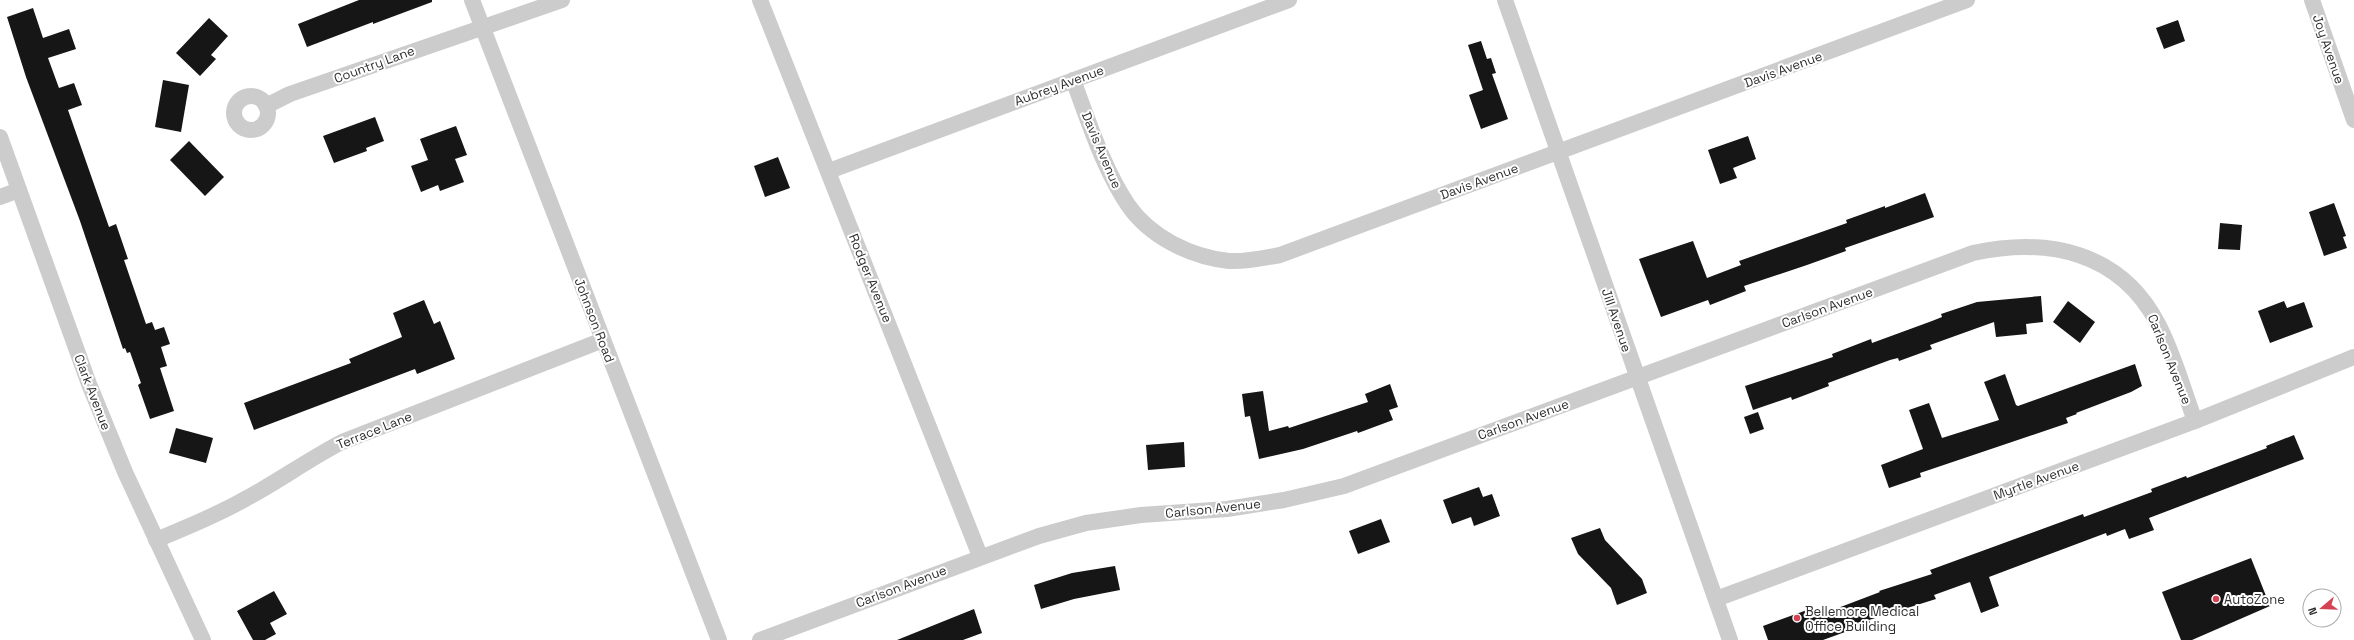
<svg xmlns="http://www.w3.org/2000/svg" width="2354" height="640" viewBox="0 0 2354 640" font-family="'Space Grotesk',sans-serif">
<rect width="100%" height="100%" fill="#fff"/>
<g fill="#161616">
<path d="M 359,0 L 432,0 L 432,2 L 373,24 L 373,22 L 307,47 L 298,24 Z"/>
<path d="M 33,8 L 43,38 L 69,29 L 76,49 L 48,58 L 59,88 L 74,83 L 82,105 L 68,110 L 109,227 L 116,224 L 128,259 L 124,260 L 146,324 L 152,322 L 155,330 L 164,327 L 170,344 L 161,347 L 167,366 L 160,368 L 174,411 L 150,419 L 138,385 L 141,383 L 130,352 L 127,353 L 125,348 L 123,349 L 80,221 L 26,77 L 7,17 Z"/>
<path d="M 209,18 L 228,36 L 211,55 L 216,59 L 200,76 L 176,53 Z"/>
<path d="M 2178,20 L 2185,41 L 2164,49 L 2156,28 Z"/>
<path d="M 1481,41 L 1487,59 L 1491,58 L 1496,73 L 1492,74 L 1508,119 L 1481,129 L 1469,95 L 1483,90 L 1468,45 Z"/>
<path d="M 163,80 L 189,85 L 181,132 L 155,127 Z"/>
<path d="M 375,117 L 384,141 L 366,148 L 367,151 L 334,163 L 323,136 Z"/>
<path d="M 456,126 L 467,155 L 455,159 L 464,182 L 440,191 L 438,185 L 421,192 L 411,166 L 428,160 L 420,139 Z"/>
<path d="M 1748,136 L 1756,159 L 1733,168 L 1737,178 L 1720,184 L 1708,150 Z"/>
<path d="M 189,141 L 224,177 L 205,196 L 170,160 Z"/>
<path d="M 778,157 L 790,188 L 765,197 L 754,166 Z"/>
<path d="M 1925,193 L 1934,217 L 1845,248 L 1846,251 L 1807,265 L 1744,286 L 1746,291 L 1710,305 L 1708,300 L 1661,317 L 1639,259 L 1693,241 L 1707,278 L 1741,265 L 1739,261 L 1847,223 L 1846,220 L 1885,206 L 1885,208 Z"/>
<path d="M 2334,203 L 2346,236 L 2343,237 L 2347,248 L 2324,256 L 2309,212 Z"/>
<path d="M 2220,223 L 2242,225 L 2240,250 L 2218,249 Z"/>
<path d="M 2041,296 L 2043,322 L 2026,324 L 2027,334 L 1996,337 L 1994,322 L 1930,345 L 1932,349 L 1899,361 L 1898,358 L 1890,360 L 1828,383 L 1829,386 L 1792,400 L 1791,397 L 1753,410 L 1745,386 L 1833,357 L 1832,354 L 1871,339 L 1872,343 L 1932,321 L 1942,317 L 1941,314 L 1977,302 Z"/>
<path d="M 424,300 L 434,324 L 440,321 L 455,359 L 417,374 L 415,369 L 254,430 L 244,403 L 351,363 L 349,359 L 402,337 L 393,313 Z"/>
<path d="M 2068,301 L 2095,322 L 2080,343 L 2053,322 Z"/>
<path d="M 2284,301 L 2287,308 L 2304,302 L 2313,327 L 2270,343 L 2258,311 Z"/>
<path d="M 2135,364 L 2142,386 L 2131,392 L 2076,413 L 2077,414 L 2066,418 L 2068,423 L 1920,473 L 1921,477 L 1889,488 L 1881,465 L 1923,449 L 1909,410 L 1929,403 L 1942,438 L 1999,420 L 1984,382 L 2005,374 L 2016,405 L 2018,406 Z"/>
<path d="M 1390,384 L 1398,407 L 1389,410 L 1393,420 L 1358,433 L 1357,431 L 1303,449 L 1259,459 L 1250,416 L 1245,417 L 1242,394 L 1263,391 L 1269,431 L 1288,426 L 1289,428 L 1368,402 L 1365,394 Z"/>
<path d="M 1758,412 L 1764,429 L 1750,434 L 1744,417 Z"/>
<path d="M 176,428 L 213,438 L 206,463 L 169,453 Z"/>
<path d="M 2294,435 L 2304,459 L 2149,518 L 2154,530 L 2129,539 L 2125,529 L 2107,536 L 2106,533 L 1989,577 L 1999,606 L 1981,613 L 1970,582 L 1934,595 L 1936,599 L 1869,620 L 1870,623 L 1823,640 L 1768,640 L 1763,626 L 1807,610 L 1809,619 L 1880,592 L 1879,591 L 1932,574 L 1930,570 L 2083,514 L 2084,517 L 2152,492 L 2151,489 L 2186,476 L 2187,478 L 2267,448 L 2266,446 Z"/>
<path d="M 1184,442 L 1185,467 L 1148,470 L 1146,445 Z"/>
<path d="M 1479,487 L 1483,497 L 1492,494 L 1500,516 L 1474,526 L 1471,517 L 1452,524 L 1443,500 Z"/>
<path d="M 1381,519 L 1390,542 L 1358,554 L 1349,531 Z"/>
<path d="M 1600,528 L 1605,540 L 1642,579 L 1647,593 L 1617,605 L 1611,588 L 1578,554 L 1571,538 Z"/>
<path d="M 2251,558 L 2270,606 L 2192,640 L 2181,640 L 2162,592 Z"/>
<path d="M 1115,566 L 1120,590 L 1074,599 L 1041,609 L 1034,585 L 1072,573 Z"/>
<path d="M 274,591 L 287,614 L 270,623 L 276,634 L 265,640 L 253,640 L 237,611 Z"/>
<path d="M 974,609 L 982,633 L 963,640 L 897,640 Z"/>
</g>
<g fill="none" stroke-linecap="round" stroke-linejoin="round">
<g stroke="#ccc" stroke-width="16">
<path d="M 472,0 L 719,640"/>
<path d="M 760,0 L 980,556"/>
<path d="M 1505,0 L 1730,640"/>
<path d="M 2312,0 L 2354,120"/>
<path d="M 1073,80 C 1089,122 1103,168 1128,205 C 1150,237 1191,257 1229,261 C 1246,262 1263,258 1280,255 L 1967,0"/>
<circle cx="251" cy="113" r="17"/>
<path d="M 266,106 L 290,94 L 562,0"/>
<path d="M 0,137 L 89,384 L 125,472 L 203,640"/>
<path d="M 829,171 L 1289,0"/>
<path d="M 0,197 L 19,190"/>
<path d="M 156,540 C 187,527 218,515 247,498 C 279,481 309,459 342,442 L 603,340"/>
<path d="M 1716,599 L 2195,421 L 2354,357"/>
<path d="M 760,640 L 1039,536 L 1086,523 L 1141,515 L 1227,509 L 1284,500 L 1344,486 L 1973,253 C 2047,237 2120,251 2158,324 C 2174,354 2183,389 2195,421"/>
</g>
</g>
<g fill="#d54251" stroke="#fff" stroke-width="1.5">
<circle cx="2216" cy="599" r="4"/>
<circle cx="1797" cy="618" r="4"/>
</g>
<g text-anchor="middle" stroke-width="4" stroke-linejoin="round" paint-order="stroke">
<g font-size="13" fill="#2f2f2f" stroke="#fff">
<text transform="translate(2329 49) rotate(71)" y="5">Joy Avenue</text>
<text transform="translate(374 64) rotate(-20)" y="5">Country Lane</text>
<text transform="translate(1783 69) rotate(-20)" y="5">Davis Avenue</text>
<text transform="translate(1059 85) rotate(-20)" y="5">Aubrey Avenue</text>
<text transform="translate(1102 150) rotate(67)" y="5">Davis Avenue</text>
<text transform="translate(1479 181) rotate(-20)" y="5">Davis Avenue</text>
<text transform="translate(871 278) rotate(68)" y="5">Rodger Avenue</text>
<text transform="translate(1827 307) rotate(-20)" y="5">Carlson Avenue</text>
<text transform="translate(595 320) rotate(69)" y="5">Johnson Road</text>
<text transform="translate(1617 320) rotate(71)" y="5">Jill Avenue</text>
<text transform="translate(2170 359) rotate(68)" y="5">Carlson Avenue</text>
<text transform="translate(93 392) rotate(69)" y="5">Clark Avenue</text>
<text transform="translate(1523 419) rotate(-20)" y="5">Carlson Avenue</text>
<text transform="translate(374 430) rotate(-22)" y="5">Terrace Lane</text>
<text transform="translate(2036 480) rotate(-20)" y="5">Myrtle Avenue</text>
<text transform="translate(1213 508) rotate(-6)" y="5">Carlson Avenue</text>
<text transform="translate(901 586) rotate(-21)" y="5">Carlson Avenue</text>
</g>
<g font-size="13" fill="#2f2f2f" stroke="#fff" text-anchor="start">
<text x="2224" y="604">AutoZone</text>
<text x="1805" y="616">Bellemore Medical<tspan x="1805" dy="15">Office Building</tspan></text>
</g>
</g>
<g transform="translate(2322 608) rotate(251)"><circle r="19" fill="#ffffff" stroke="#acacac"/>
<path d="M0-3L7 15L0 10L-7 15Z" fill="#d54251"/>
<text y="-6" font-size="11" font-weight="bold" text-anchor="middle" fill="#2f2f2f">N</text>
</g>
</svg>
